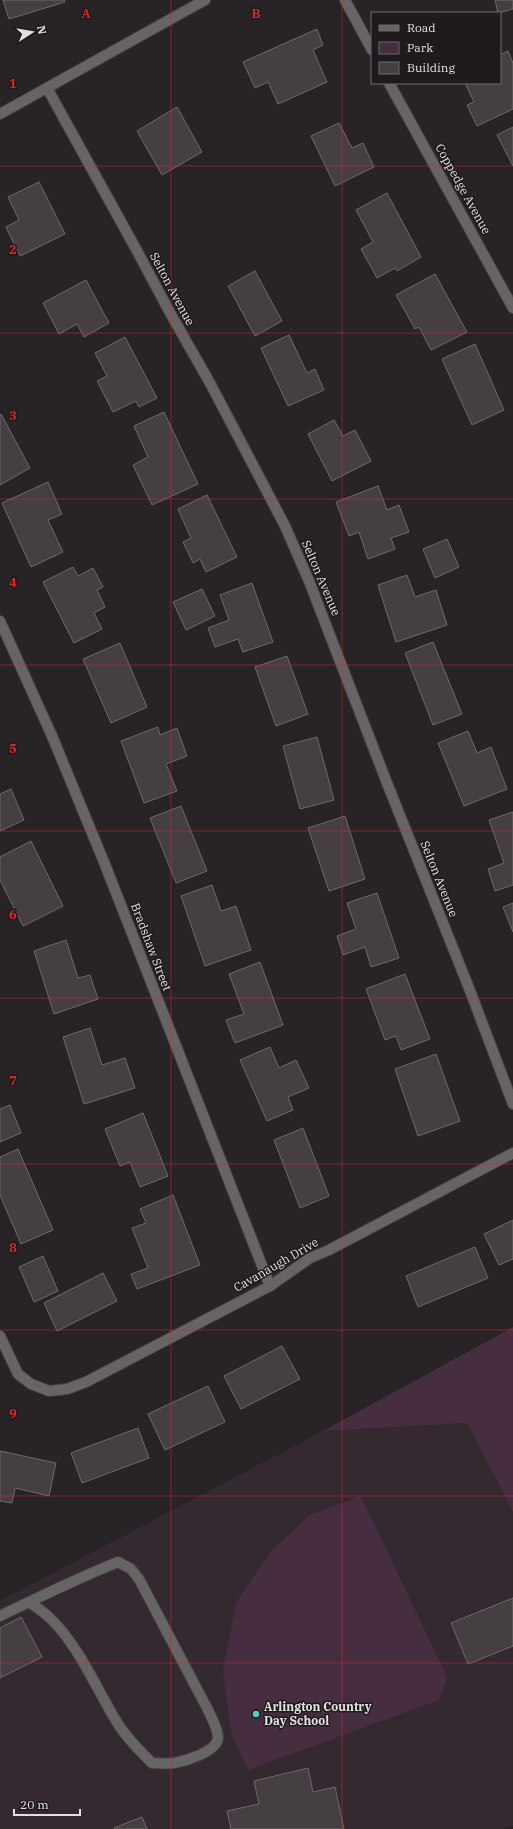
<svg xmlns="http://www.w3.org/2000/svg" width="513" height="1829" viewBox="0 0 513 1829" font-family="'IBM Plex Serif',serif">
<rect width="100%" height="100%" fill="#282326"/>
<path fill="#342931" d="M 467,1423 L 513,1512 L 513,1826 L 502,1829 L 0,1829 L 0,1601 L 323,1431 Z"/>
<g fill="#462e40">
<path d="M 513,1327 L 513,1512 L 467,1423 L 323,1431 Z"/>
<path d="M 361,1496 L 447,1677 L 439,1700 L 248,1770 L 231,1733 L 223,1671 L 236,1603 L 271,1551 L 310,1515 Z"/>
</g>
<g fill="#453f43" stroke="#6f696d">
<path d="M 3,0 L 64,0 L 65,2 L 9,19 Z"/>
<path d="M 495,0 L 513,0 L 513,9 L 498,13 Z"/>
<path d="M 317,29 L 323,45 L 313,50 L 327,82 L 278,104 L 268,82 L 255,88 L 243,62 Z"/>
<path d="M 508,51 L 513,63 L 513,109 L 477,126 L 467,105 L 474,102 L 465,83 L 500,83 L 500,55 Z"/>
<path d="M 177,107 L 202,152 L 162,175 L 137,131 Z"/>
<path d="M 339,123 L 352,148 L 363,143 L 374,167 L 335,186 L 311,136 Z"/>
<path d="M 513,127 L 513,166 L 497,135 Z"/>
<path d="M 39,182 L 65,234 L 20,256 L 6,227 L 19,220 L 8,197 Z"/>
<path d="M 387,193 L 421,257 L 397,271 L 395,268 L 377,278 L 361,249 L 373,242 L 356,210 Z"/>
<path d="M 255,271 L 282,321 L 255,336 L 228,286 Z"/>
<path d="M 435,274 L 467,332 L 431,350 L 419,327 L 415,329 L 396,295 Z"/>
<path d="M 86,280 L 109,323 L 84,337 L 77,324 L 59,334 L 43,303 Z"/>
<path d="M 289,335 L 307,373 L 315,369 L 324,390 L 288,406 L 261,348 Z"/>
<path d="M 125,337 L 157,398 L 139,407 L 136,401 L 113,412 L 97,381 L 107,376 L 95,353 Z"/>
<path d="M 475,344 L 504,410 L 472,425 L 442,359 Z"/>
<path d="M 164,412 L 198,484 L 152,505 L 133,465 L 148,457 L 134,426 Z"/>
<path d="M 1,414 L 30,468 L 0,485 L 0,415 Z"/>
<path d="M 334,420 L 343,436 L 355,430 L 371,461 L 332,481 L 308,434 Z"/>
<path d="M 48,482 L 62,514 L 48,520 L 63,552 L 31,567 L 2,503 Z"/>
<path d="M 378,486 L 387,510 L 399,505 L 409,532 L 391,538 L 395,549 L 368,559 L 359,532 L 349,536 L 336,502 Z"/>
<path d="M 207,495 L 237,557 L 206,572 L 200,559 L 193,563 L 183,542 L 191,538 L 178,509 Z"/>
<path d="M 447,539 L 459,567 L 435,578 L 423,549 Z"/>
<path d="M 73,567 L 78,576 L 93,568 L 103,587 L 97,590 L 105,607 L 94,613 L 102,629 L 74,643 L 43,582 Z"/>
<path d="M 407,575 L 415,597 L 436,590 L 447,625 L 396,642 L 378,585 Z"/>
<path d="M 252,583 L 273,642 L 243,652 L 238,639 L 215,647 L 208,628 L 229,620 L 220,595 Z"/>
<path d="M 202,589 L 215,616 L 186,630 L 173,602 Z"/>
<path d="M 433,642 L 462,714 L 433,725 L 405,653 Z"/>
<path d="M 120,643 L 147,707 L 111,723 L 83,659 Z"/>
<path d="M 287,656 L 308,714 L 276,726 L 255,667 Z"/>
<path d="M 158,727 L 160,735 L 177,728 L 187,756 L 166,764 L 177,791 L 144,803 L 121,741 Z"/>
<path d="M 468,731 L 477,753 L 491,747 L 507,789 L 464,806 L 438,743 Z"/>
<path d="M 317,737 L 334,800 L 300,809 L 283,746 Z"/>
<path d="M 11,789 L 24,820 L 0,831 L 0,794 Z"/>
<path d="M 181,806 L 207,871 L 176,883 L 150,818 Z"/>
<path d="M 513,812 L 513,885 L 495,891 L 488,869 L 504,863 L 489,820 Z"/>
<path d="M 345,816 L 365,879 L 329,891 L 308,828 Z"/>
<path d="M 31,841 L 63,906 L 23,926 L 0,880 L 0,857 Z"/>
<path d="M 212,885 L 221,911 L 236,906 L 251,950 L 205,966 L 181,896 Z"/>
<path d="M 377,893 L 399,958 L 371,967 L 365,947 L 343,955 L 337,936 L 356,929 L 347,903 Z"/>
<path d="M 513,903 L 513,932 L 503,907 Z"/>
<path d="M 66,940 L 78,978 L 90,975 L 98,999 L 54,1014 L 34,951 Z"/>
<path d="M 260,962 L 283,1025 L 235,1043 L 226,1020 L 244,1014 L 229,974 Z"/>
<path d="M 405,974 L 430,1039 L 401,1050 L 396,1036 L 385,1040 L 366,989 Z"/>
<path d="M 90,1028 L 102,1065 L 125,1058 L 135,1088 L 84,1104 L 63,1037 Z"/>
<path d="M 270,1047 L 279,1068 L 296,1060 L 309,1088 L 288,1097 L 293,1110 L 267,1121 L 240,1060 Z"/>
<path d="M 436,1054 L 460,1121 L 418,1136 L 395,1069 Z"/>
<path d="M 10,1105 L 21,1133 L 0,1142 L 0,1109 Z"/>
<path d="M 143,1113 L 168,1176 L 140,1187 L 130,1162 L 120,1166 L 105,1129 Z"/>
<path d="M 303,1128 L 329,1196 L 300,1208 L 274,1140 Z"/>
<path d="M 18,1149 L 53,1230 L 21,1244 L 0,1195 L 0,1157 Z"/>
<path d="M 173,1195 L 200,1265 L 137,1289 L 131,1274 L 148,1268 L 132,1228 L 146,1223 L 140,1209 Z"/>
<path d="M 513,1220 L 513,1259 L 499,1265 L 484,1234 Z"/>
<path d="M 475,1247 L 488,1278 L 418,1307 L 406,1276 Z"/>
<path d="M 43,1256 L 58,1291 L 34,1302 L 19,1267 Z"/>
<path d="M 103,1273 L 117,1301 L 57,1331 L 44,1303 Z"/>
<path d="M 282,1346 L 300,1379 L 241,1409 L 224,1376 Z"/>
<path d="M 208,1386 L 225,1422 L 165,1450 L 148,1414 Z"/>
<path d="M 138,1428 L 149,1458 L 82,1483 L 71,1453 Z"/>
<path d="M 0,1451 L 56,1463 L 49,1496 L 15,1488 L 12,1503 L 0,1501 Z"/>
<path d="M 513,1598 L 513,1646 L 468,1664 L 451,1623 Z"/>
<path d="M 21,1617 L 42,1657 L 0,1678 L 0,1628 Z"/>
<path d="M 308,1768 L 313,1792 L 335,1787 L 344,1829 L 231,1829 L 227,1811 L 259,1804 L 254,1781 Z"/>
<path d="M 142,1817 L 147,1829 L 115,1829 L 114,1828 Z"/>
</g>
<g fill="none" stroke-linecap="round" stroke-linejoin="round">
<g stroke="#464144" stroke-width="12">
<g id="minor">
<path d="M 345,0 L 372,50"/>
<path d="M 389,83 L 513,308"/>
<path d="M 47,88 L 136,249 L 169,311 L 210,383 L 285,526 L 309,581 L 387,783 L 469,988 L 513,1104"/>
<path d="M 0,114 L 205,0"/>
<path d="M 0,621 L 52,736 L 104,862 L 270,1286"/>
<path d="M 0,1336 L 18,1374 L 31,1384 L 49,1391 L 67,1389 L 86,1382 L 270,1286 L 310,1258 L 329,1250 L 513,1153"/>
<path d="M 0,1616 C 39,1597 78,1578 118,1562 L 131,1569 L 139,1579 L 207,1708 C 211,1717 218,1728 218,1738 C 217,1752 185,1761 174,1763 C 167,1764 159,1763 152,1763 C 139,1750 124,1735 115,1719 C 96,1687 77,1644 51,1619 C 44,1612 36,1607 29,1602"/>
</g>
</g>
<use href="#minor" stroke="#676466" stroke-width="10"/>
</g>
<path fill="none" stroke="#d62828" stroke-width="1" stroke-opacity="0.55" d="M 171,0 L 171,1829M 342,0 L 342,1829M 0,166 L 513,166M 0,333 L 513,333M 0,499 L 513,499M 0,665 L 513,665M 0,831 L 513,831M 0,998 L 513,998M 0,1164 L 513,1164M 0,1330 L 513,1330M 0,1496 L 513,1496M 0,1663 L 513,1663"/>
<circle fill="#57cec2" stroke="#1e1a1d" stroke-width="1.5" cx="256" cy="1714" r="4"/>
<g text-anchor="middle" stroke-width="3" stroke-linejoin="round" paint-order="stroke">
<g font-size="12" fill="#e3e0e2" stroke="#1e1a1d">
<text transform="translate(463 189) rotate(61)" y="4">Coppedge Avenue</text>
<text transform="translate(172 289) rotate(62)" y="4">Selton Avenue</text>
<text transform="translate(321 578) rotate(67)" y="4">Selton Avenue</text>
<text transform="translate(439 879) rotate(68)" y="4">Selton Avenue</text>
<text transform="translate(151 947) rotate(69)" y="4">Bradshaw Street</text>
<text transform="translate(276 1265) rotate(-30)" y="4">Cavanaugh Drive</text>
</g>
<g font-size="12" font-weight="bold" fill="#e3e0e2" stroke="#1e1a1d" text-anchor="start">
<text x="264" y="1711">Arlington Country<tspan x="264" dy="14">Day School</tspan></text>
</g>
</g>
<g font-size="13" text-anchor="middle" font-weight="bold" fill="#d62828" stroke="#1e1a1d" stroke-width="3" stroke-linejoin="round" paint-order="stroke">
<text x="86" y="18">A</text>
<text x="256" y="18">B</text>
<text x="13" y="88">1</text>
<text x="13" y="254">2</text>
<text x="13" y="420">3</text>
<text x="13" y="587">4</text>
<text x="13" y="753">5</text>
<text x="13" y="919">6</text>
<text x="13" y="1085">7</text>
<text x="13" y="1252">8</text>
<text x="13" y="1418">9</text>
</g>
<rect x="371" y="12" width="130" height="72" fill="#1e1a1d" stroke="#6d696c"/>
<rect x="379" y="25" width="20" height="6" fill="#676466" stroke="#6d696c"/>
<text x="407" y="32" font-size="12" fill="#e3e0e2">Road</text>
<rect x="379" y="42" width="20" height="12" fill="#462e40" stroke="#6d696c"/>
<text x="407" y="52" font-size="12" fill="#e3e0e2">Park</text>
<rect x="379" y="62" width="20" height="12" fill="#453f43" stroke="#6d696c"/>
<text x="407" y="72" font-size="12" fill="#e3e0e2">Building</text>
<g transform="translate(32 32) rotate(78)" stroke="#1e1a1d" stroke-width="3" paint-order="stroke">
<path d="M0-3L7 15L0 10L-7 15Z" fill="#e3e0e2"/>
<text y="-6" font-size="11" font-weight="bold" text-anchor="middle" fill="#e3e0e2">N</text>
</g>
<path d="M14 1809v6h66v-6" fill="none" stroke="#e3e0e2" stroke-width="2"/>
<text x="20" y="1809" font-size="12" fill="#e3e0e2" stroke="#1e1a1d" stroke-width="3" paint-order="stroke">20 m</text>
</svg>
